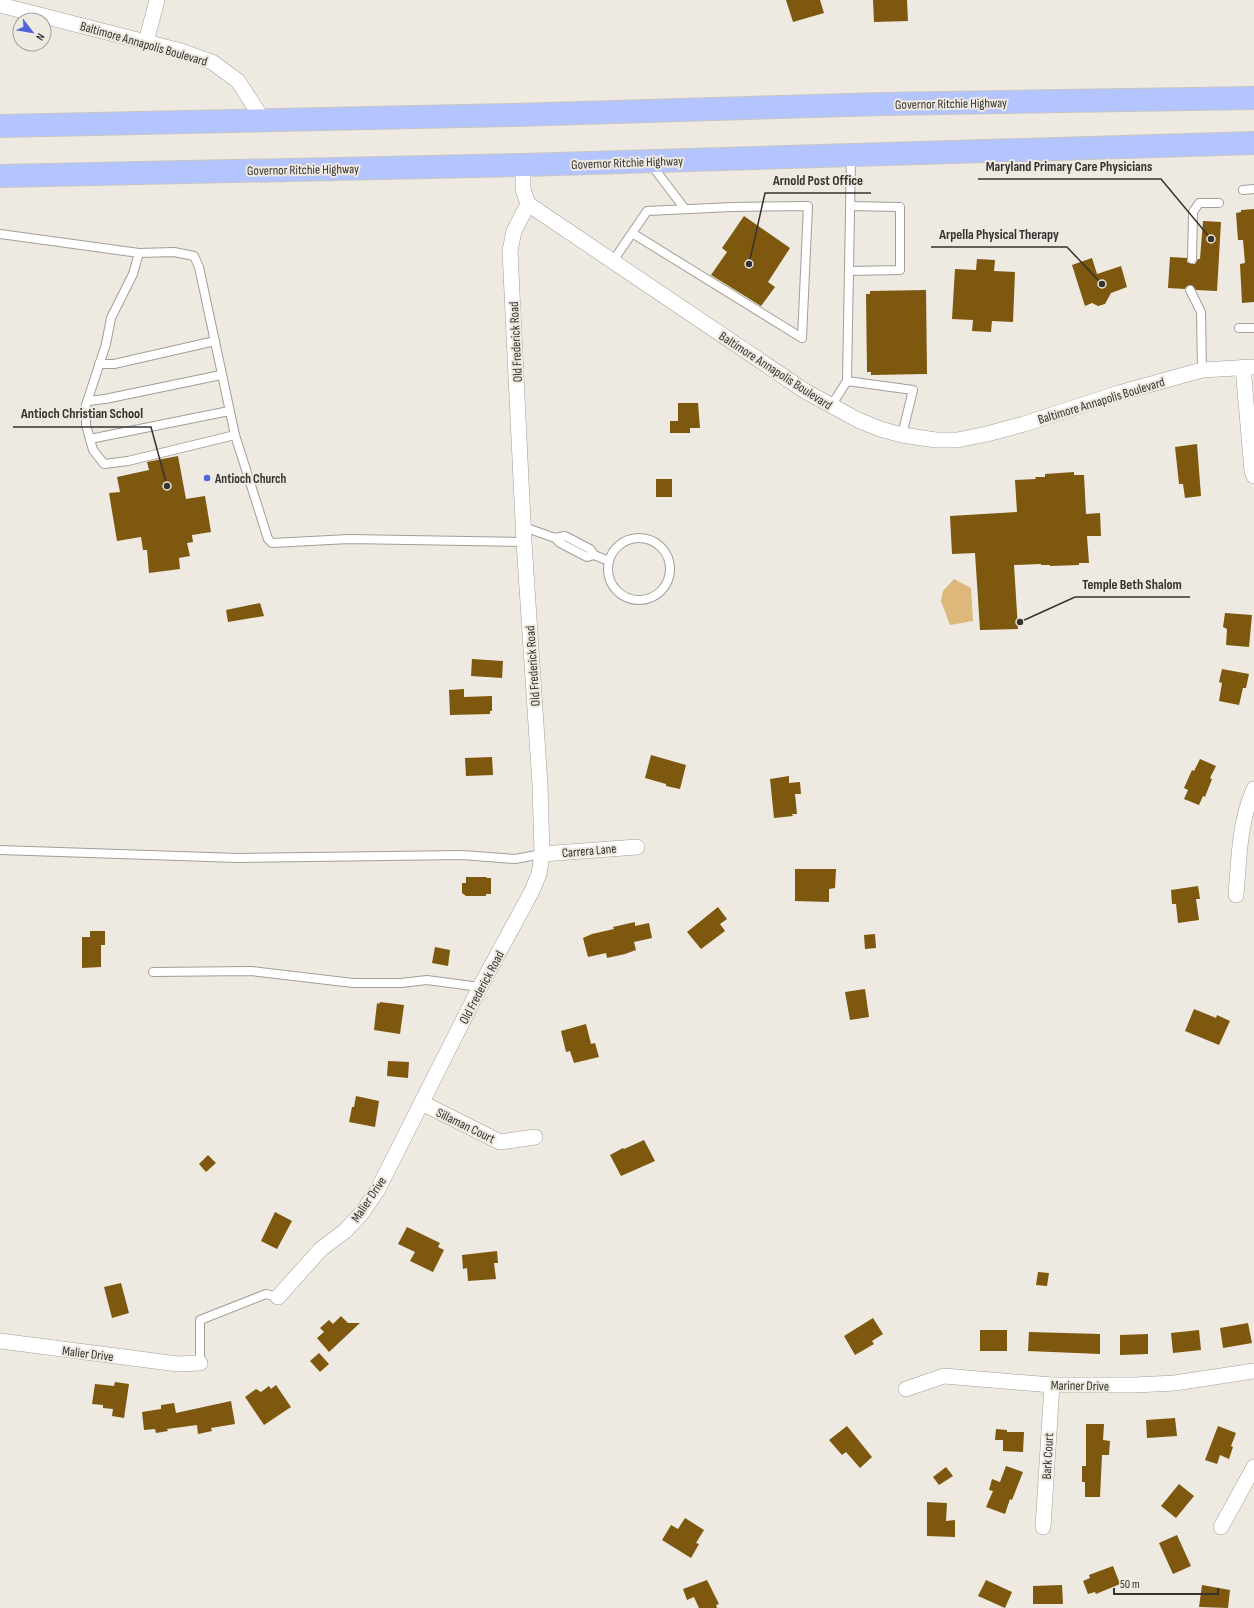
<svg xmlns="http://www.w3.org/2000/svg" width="1254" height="1608" viewBox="0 0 1254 1608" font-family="'Sofia Sans Condensed',sans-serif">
<rect width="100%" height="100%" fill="#eee9e1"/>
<path fill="#deb77a" d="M 954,579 L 971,588 L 973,621 L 950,625 L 941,601 L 943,591 Z"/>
<g fill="#7d580e">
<path d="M 786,0 L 820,0 L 824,13 L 793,22 Z"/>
<path d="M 873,0 L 907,0 L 908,21 L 874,22 Z"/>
<path d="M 1254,209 L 1254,302 L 1242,303 L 1240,264 L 1245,263 L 1243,240 L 1238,240 L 1236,213 L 1241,212 L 1241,210 Z"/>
<path d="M 744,216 L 790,248 L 768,282 L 775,287 L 761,306 L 711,275 L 727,252 L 722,248 Z"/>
<path d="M 1203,221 L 1221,222 L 1217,291 L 1196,290 L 1193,286 L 1190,285 L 1186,287 L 1185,289 L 1168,288 L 1170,257 L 1187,258 L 1187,262 L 1192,264 L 1195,264 L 1198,259 L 1200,259 Z"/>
<path d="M 1092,258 L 1097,274 L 1121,266 L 1127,287 L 1111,293 L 1105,304 L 1098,306 L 1092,303 L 1085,306 L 1072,265 Z"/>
<path d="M 977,259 L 995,260 L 994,271 L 1015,272 L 1013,322 L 992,321 L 991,332 L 972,331 L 973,320 L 952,319 L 955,269 L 976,270 Z"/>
<path d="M 926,290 L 927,374 L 871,375 L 871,372 L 867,372 L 866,294 L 870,294 L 870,291 Z"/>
<path d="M 678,403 L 698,403 L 700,428 L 690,428 L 690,433 L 670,433 L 670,421 L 678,421 Z"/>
<path d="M 1197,444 L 1201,496 L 1185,498 L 1183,484 L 1179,484 L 1175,447 Z"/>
<path d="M 178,456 L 186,499 L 205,496 L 211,532 L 192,535 L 193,542 L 187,543 L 190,556 L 179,558 L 180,569 L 149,573 L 147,550 L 143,550 L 141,537 L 117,541 L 109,493 L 120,492 L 117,477 L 149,470 L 147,462 Z"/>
<path d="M 1074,472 L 1074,475 L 1084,475 L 1086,514 L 1100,513 L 1101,536 L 1087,536 L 1089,563 L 1079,563 L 1079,565 L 1050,566 L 1050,565 L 1041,565 L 1041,564 L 1014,565 L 1018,629 L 980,630 L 975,553 L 952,554 L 950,516 L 1017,512 L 1015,480 L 1036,479 L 1035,477 L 1045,477 L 1045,474 Z"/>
<rect x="656" y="479" width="16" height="18"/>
<path d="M 260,603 L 264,616 L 228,622 L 226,610 Z"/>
<path d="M 1225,613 L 1252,615 L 1249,647 L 1226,645 L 1227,629 L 1223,627 Z"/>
<path d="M 472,659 L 503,661 L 502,678 L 471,676 Z"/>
<path d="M 1222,669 L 1249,674 L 1246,688 L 1243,688 L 1239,705 L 1219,701 L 1222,683 L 1219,682 Z"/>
<path d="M 464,689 L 464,697 L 492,696 L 492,711 L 490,711 L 490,714 L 450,715 L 449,690 Z"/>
<path d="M 651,755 L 686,765 L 680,789 L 666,786 L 666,784 L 645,778 Z"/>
<path d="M 492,757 L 493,775 L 466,776 L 465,758 Z"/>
<path d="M 1200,759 L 1216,766 L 1210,778 L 1212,779 L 1205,797 L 1203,796 L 1199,805 L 1184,799 L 1188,790 L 1184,788 L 1192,770 L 1194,771 Z"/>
<path d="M 789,776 L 789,783 L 800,782 L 801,794 L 795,794 L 797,814 L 792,814 L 793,816 L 774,818 L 770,779 Z"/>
<path d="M 795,869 L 836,869 L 835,888 L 829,889 L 829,902 L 795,901 Z"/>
<path d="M 466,877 L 487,877 L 486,878 L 491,878 L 491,894 L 486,894 L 486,896 L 466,896 L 462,893 L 462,883 L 466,883 Z"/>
<path d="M 1198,886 L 1200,899 L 1196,899 L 1199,920 L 1178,923 L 1176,904 L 1172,904 L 1171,890 Z"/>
<path d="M 718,907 L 727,919 L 720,924 L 725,931 L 701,949 L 687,932 Z"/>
<path d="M 635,922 L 635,926 L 649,923 L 652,938 L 634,942 L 636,950 L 625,954 L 607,958 L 606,953 L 588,957 L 583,938 L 592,934 L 614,929 L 613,927 Z"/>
<path d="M 90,931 L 105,931 L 105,945 L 101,945 L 101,967 L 82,968 L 82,937 L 90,937 Z"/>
<path d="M 875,934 L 876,948 L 865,949 L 864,935 Z"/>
<path d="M 435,947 L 450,950 L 448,966 L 432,963 Z"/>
<path d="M 865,989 L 869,1017 L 850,1020 L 845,992 Z"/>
<path d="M 380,1002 L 404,1005 L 400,1034 L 374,1030 L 377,1003 L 379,1004 Z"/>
<path d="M 1194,1009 L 1216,1018 L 1217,1015 L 1230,1021 L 1219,1045 L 1185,1031 Z"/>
<path d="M 586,1024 L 591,1044 L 595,1043 L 599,1057 L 574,1063 L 570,1051 L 566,1052 L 561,1031 Z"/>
<path d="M 388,1061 L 409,1062 L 408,1078 L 387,1076 Z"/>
<path d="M 356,1096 L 379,1101 L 375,1127 L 349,1122 L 352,1107 L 354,1107 Z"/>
<path d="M 644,1140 L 655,1161 L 621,1176 L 610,1155 L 623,1148 L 624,1149 Z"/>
<path d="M 208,1155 L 216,1163 L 206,1172 L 199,1164 Z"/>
<path d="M 275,1212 L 292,1221 L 277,1249 L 261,1241 Z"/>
<path d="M 407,1227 L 440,1243 L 438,1247 L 444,1250 L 433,1272 L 410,1261 L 415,1252 L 398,1244 Z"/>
<path d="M 497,1251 L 498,1263 L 494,1263 L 496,1279 L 468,1281 L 467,1268 L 463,1269 L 462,1255 Z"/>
<path d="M 1038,1272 L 1049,1273 L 1047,1286 L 1036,1285 Z"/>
<path d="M 121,1283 L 129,1313 L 112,1318 L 104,1287 Z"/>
<path d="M 341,1316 L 348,1323 L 360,1323 L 329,1352 L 317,1338 L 324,1332 L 320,1328 L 329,1320 L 333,1324 Z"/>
<path d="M 873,1318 L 883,1334 L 872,1341 L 874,1344 L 855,1355 L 844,1336 Z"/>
<path d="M 1248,1323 L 1252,1343 L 1223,1348 L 1220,1328 Z"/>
<rect x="980" y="1330" width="27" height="21"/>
<path d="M 1199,1330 L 1201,1350 L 1173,1353 L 1171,1333 Z"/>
<path d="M 1029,1332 L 1100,1334 L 1100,1354 L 1028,1351 Z"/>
<path d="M 1148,1334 L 1148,1354 L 1120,1355 L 1120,1335 Z"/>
<path d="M 319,1353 L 329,1364 L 320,1372 L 310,1361 Z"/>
<path d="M 115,1382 L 129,1384 L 124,1418 L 112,1416 L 113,1409 L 103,1408 L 103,1405 L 92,1404 L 95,1384 L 114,1386 Z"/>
<path d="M 276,1385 L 291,1407 L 264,1425 L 245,1397 L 256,1389 L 261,1392 L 269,1386 L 271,1389 Z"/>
<path d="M 231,1401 L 235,1424 L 211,1428 L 212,1431 L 198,1434 L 197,1425 L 167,1429 L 168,1431 L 156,1433 L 155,1429 L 144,1430 L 142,1412 L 161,1409 L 161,1405 L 174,1403 L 176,1413 Z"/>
<path d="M 1175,1418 L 1177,1436 L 1147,1438 L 1146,1420 Z"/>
<path d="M 1086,1424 L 1104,1424 L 1103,1440 L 1110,1441 L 1109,1455 L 1102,1455 L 1100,1497 L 1085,1497 L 1085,1482 L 1082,1482 L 1082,1466 L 1086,1466 Z"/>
<path d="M 847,1426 L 872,1457 L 860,1468 L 846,1452 L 842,1455 L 829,1440 Z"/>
<path d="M 1218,1426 L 1236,1433 L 1231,1446 L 1233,1447 L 1229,1459 L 1220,1455 L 1217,1464 L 1205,1460 Z"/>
<path d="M 996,1429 L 1007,1430 L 1007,1432 L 1024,1432 L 1023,1452 L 1003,1451 L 1003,1440 L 995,1440 Z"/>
<path d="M 1006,1466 L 1023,1472 L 1012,1500 L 1010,1499 L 1005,1514 L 986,1507 L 993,1491 L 989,1490 L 992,1479 L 1000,1482 Z"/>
<path d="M 946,1467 L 953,1476 L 939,1485 L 933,1477 Z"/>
<path d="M 1179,1484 L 1194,1496 L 1176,1518 L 1161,1506 Z"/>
<path d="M 927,1502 L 947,1503 L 946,1521 L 955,1520 L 955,1537 L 927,1536 Z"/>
<path d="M 685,1518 L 704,1530 L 696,1543 L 699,1544 L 691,1558 L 662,1540 L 671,1525 L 678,1529 Z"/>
<path d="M 1177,1535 L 1191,1566 L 1173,1574 L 1159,1543 Z"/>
<path d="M 1113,1566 L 1120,1584 L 1096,1594 L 1095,1592 L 1088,1594 L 1083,1581 L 1090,1578 L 1089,1575 Z"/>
<path d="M 707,1580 L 719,1604 L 716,1605 L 717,1608 L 699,1608 L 694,1597 L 687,1600 L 683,1589 Z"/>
<path d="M 986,1580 L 1012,1592 L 1005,1608 L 978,1596 Z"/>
<path d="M 1062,1585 L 1063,1604 L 1033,1604 L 1033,1586 Z"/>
<path d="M 1202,1585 L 1230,1590 L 1228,1608 L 1199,1607 Z"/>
</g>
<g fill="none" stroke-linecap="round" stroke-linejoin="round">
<g stroke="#a39e97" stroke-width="10">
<g id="service">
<path d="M 851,156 L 847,381 L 913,390 L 902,435"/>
<path d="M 650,163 L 685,209"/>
<path d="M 1243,190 L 1254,189"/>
<path d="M 0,234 L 139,253 L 174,252 L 194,256 L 199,267 L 235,435 L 128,461 L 104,464 L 93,450 L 86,425 L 86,405 L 106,344 L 111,318 L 133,274 L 139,253"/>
<path d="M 1192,259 L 1193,212 L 1199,203 L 1219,203"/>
<path d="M 613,261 L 647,211 L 732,207 L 808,206 L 802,338 L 632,233"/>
<path d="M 849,271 L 900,270 L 900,207 L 850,206"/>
<path d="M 1190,290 L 1201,312 L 1202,370"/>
<path d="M 1239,328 L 1254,328"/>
<path d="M 99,364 L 114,364 L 215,341"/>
<path d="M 88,401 L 105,399 L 221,375"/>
<path d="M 831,406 L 847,381"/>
<path d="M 235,435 L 268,539 L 272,543 L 349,539 L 524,542"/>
<path d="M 90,439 L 229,411"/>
<path d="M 524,527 L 555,538 L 565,536 L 590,549 L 594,555 L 587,557 L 560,543 L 555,538"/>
<circle cx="639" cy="569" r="31"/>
<path d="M 594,555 L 609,561"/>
<path d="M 0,850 L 238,858 L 462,855 L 515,859 L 542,854"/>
<path d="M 153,972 L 251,971 L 353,983 L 401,983 L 427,980 L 480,987"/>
<path d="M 200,1363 L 200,1320 L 266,1294 L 278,1297"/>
</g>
</g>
<g stroke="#a39e97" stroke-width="16">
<g id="minor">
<path d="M 0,5 L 181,51 L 212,62 L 238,81 L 263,120"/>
<path d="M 146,42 L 157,0"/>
<path d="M 523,165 L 523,189 L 528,204 L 805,391 L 858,420 L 880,429 L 902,435 L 936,440 L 957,440 L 987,434 L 1024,424 L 1119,393 L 1202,370 L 1254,367"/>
<path d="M 1243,367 L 1252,471 L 1254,476"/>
<path d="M 542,854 L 637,847"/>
<path d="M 1236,895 C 1239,860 1239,822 1254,789"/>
<path d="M 422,1103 L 500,1142 L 535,1137"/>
<path d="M 278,1297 L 321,1249 L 345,1231 L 361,1214 L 377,1191 L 480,987 L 532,891 L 539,874 L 542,854 L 540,785 L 524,542 L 510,251 L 514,231 L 528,204"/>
<path d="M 0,1341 L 178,1364 L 200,1363"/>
<path d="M 906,1389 L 944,1376 L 1052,1385 L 1135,1385 L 1175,1383 L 1254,1371"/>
<path d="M 1043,1527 L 1052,1385"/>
<path d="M 1221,1527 L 1254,1467"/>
</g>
</g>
<g stroke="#c6c6c5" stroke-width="24">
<g id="trunk">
<path d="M 0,126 L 514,115 L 883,104 L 1254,98"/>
<path d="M 0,176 L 523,165 L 1254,143"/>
</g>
</g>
<use href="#service" stroke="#fff" stroke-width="8"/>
<use href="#minor" stroke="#fff" stroke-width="15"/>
<use href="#trunk" stroke="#b4c4fe" stroke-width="22"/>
</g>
<circle fill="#5165db" stroke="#eee9e1" stroke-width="1.5" cx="207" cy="478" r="4"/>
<g text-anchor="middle" stroke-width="4" stroke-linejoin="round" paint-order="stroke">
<g font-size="13" fill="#353330" stroke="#eee9e1">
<text transform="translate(144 43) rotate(16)" y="5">Baltimore Annapolis Boulevard</text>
<text transform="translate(951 103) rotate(-1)" y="5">Governor Ritchie Highway</text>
<text transform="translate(627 162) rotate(-2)" y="5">Governor Ritchie Highway</text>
<text transform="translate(303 169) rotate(-1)" y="5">Governor Ritchie Highway</text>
<text transform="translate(515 342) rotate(-93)" y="5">Old Frederick Road</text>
<text transform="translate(776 370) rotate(33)" y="5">Baltimore Annapolis Boulevard</text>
<text transform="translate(1101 400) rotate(-17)" y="5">Baltimore Annapolis Boulevard</text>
<text transform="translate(532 666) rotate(-94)" y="5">Old Frederick Road</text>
<text transform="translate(589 850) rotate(-5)" y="5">Carrera Lane</text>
<text transform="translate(481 987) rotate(-62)" y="5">Old Frederick Road</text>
<text transform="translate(466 1125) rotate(26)" y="5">Sillaman Court</text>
<text transform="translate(368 1199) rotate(-56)" y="5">Malier Drive</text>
<text transform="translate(88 1353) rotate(7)" y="5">Malier Drive</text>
<text transform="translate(1080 1385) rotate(1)" y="5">Mariner Drive</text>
<text transform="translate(1047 1456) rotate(-87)" y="5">Bark Court</text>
</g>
<g font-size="13" font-weight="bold" fill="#353330" stroke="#eee9e1" text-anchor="start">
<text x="215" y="483">Antioch Church</text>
</g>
</g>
<path fill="none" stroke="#353330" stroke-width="1.5" d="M1211 239L1161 179H978M749 264L765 193H871M1102 284L1067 247H931M167 486L151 427H13M1020 622L1075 597H1190"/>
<g fill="#353330" stroke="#eee9e1" stroke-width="1.5">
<circle cx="1211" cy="239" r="4"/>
<circle cx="749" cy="264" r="4"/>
<circle cx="1102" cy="284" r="4"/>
<circle cx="167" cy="486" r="4"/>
<circle cx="1020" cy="622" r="4"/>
</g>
<g font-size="14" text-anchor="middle" font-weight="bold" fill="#353330" stroke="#eee9e1" stroke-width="4" stroke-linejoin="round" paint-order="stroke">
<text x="1069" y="171">Maryland Primary Care Physicians</text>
<text x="818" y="185">Arnold Post Office</text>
<text x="999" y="239">Arpella Physical Therapy</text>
<text x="82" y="418">Antioch Christian School</text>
<text x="1132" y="589">Temple Beth Shalom</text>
</g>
<g transform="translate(32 32) rotate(121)"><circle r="19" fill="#eee9e1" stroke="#a4a09a"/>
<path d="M0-3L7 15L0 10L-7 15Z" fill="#5165db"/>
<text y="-6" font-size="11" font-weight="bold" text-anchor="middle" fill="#353330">N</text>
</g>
<path d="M1114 1588v6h104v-6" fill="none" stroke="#353330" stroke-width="2"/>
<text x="1120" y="1588" font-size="12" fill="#353330" stroke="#eee9e1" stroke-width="3" paint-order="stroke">50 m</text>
</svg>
